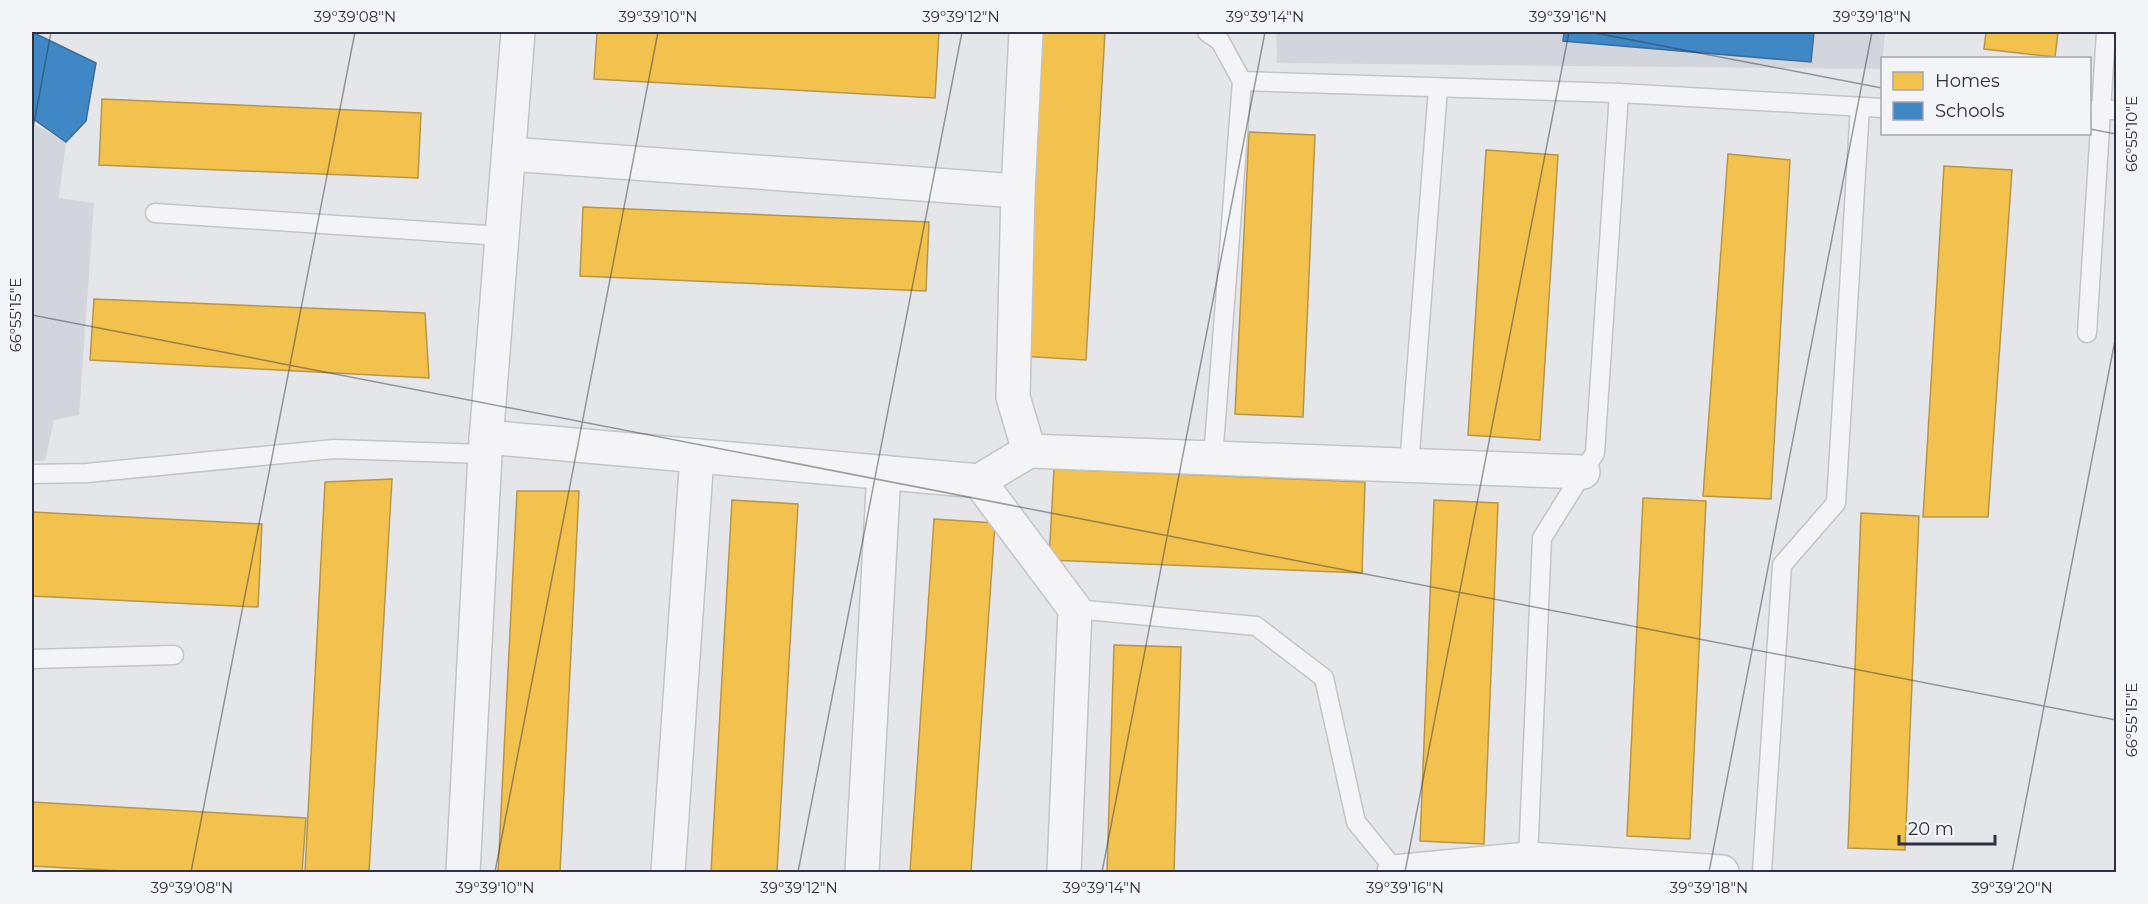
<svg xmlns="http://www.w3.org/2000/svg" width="2148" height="904" viewBox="0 0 2148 904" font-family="Montserrat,sans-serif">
<rect width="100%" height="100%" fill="#e4e6e9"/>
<g fill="#d3d5dc">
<path d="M 1276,32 L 1885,32 L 1882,69 L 1277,63 Z"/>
<path d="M 32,123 L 66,142 L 59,198 L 94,203 L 79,415 L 54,420 L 45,461 L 32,461 Z"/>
</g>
<g fill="#f2c14e" stroke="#b7964a" stroke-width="1.5">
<path d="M 597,32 L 939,32 L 935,98 L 594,79 Z"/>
<path d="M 1037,32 L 1105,32 L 1086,360 L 1019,356 Z"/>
<path d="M 1986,32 L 2058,32 L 2055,57 L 1984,49 Z"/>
<path d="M 102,99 L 421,113 L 418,178 L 99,165 Z"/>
<path d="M 1249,132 L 1315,135 L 1303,417 L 1235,414 Z"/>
<path d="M 1486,150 L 1558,155 L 1540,440 L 1468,435 Z"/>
<path d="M 1728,154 L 1790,160 L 1771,499 L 1703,496 Z"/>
<path d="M 1944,166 L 2012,170 L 1988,517 L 1923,517 Z"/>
<path d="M 583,207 L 929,222 L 926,291 L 580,276 Z"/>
<path d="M 94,299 L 425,313 L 429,378 L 90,360 Z"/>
<path d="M 1054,469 L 1365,482 L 1362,573 L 1049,560 Z"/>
<path d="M 392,479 L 369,872 L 305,872 L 325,482 Z"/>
<path d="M 517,491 L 579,491 L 560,872 L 498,872 Z"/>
<path d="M 1643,498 L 1706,501 L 1690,839 L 1627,836 Z"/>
<path d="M 732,500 L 798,504 L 777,872 L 711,872 Z"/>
<path d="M 1434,500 L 1498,503 L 1484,844 L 1420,841 Z"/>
<path d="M 32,512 L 262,524 L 258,607 L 32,596 Z"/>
<path d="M 1861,513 L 1919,516 L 1905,850 L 1848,848 Z"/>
<path d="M 934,519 L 995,523 L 971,872 L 910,872 Z"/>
<path d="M 1114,645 L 1181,647 L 1174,872 L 1107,872 Z"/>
<path d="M 32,802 L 306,818 L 302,872 L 141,872 L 32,866 Z"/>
</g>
<g fill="#3f88c5" stroke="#3a6e9d" stroke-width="1.5">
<path d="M 32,32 L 96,63 L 86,121 L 66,142 L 32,118 Z"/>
<path d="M 1564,32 L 1814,32 L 1811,62 L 1563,41 Z"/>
</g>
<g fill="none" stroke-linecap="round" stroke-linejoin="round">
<g stroke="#c3c4c7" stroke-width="21">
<g id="service">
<path d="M 1207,32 L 1220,41 L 1242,81 L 1619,93 L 1882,108"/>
<path d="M 2090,110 L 2116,110"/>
<path d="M 155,213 L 502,236"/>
<path d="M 2087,333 L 2106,32"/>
<path d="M 1213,458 L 1242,81"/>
<path d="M 1409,466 L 1438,88"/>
<path d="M 32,474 L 87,473 L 334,449 L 485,454"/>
<path d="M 1075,609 L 1256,626 L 1324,678 L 1356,822 L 1396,871"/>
<path d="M 32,659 L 174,655"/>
<path d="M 1528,859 L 1542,538 L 1595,453 L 1619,93"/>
<path d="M 1762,872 L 1782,565 L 1836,503 L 1860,107"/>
</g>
</g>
<g stroke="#c3c4c7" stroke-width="36">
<g id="minor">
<path d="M 509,154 L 1018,191 L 1013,397 L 1029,451"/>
<path d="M 1018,191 L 1026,32"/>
<path d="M 486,437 L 979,481 L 1029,451 L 1583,472"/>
<path d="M 979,481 L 1075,609 L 1064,872"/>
<path d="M 463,872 L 485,454 L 518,32"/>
<path d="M 668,872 L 697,456"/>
<path d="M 862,872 L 884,472"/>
<path d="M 1394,872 L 1528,859 L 1722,872"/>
</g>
</g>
<use href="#service" stroke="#f4f4f6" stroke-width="18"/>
<use href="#minor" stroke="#f4f4f6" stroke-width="33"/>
</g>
<path fill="none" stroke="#2d3141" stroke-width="1.5" stroke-opacity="0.45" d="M 1590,32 L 1882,88M 2090,129 L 2116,134M 32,134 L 51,32M 32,315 L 2116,720M 191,872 L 355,32M 495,872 L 658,32M 798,872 L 962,32M 1102,872 L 1265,32M 1405,872 L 1569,32M 1709,872 L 1872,32M 2012,872 L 2116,335"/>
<rect width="2148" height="904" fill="none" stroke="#f3f4f8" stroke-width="66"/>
<rect x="1881" y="57" width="210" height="78" fill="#f3f4f8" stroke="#a4a6af" stroke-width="1.5"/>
<rect x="1893" y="72" width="30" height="18" fill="#f2c14e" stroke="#a4a6af" stroke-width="1.5"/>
<text x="1935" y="87" font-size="18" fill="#2d3141">Homes</text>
<rect x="1893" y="102" width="30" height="18" fill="#3f88c5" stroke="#a4a6af" stroke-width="1.5"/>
<text x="1935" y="117" font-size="18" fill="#2d3141">Schools</text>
<path d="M1899 835v9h96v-9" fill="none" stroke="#2d3141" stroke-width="3"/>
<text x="1908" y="835" font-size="18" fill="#2d3141" stroke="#f3f4f8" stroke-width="4.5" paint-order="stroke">20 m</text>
<rect x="33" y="33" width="2082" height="838" fill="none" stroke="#2d3141" stroke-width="2"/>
<g font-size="15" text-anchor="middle" fill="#2d3141">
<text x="355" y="22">39°39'08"N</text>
<text x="658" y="22">39°39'10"N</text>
<text x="961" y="22">39°39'12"N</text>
<text x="1265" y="22">39°39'14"N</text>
<text x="1568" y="22">39°39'16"N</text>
<text x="1872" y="22">39°39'18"N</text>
<text transform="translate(2132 134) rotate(-90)" y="5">66°55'10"E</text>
<text transform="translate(16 315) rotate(-90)" y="5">66°55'15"E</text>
<text transform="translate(2132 720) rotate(-90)" y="5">66°55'15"E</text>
<text x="192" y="893">39°39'08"N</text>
<text x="495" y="893">39°39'10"N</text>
<text x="799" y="893">39°39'12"N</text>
<text x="1102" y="893">39°39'14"N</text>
<text x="1405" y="893">39°39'16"N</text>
<text x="1709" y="893">39°39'18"N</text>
<text x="2012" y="893">39°39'20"N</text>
</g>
</svg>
